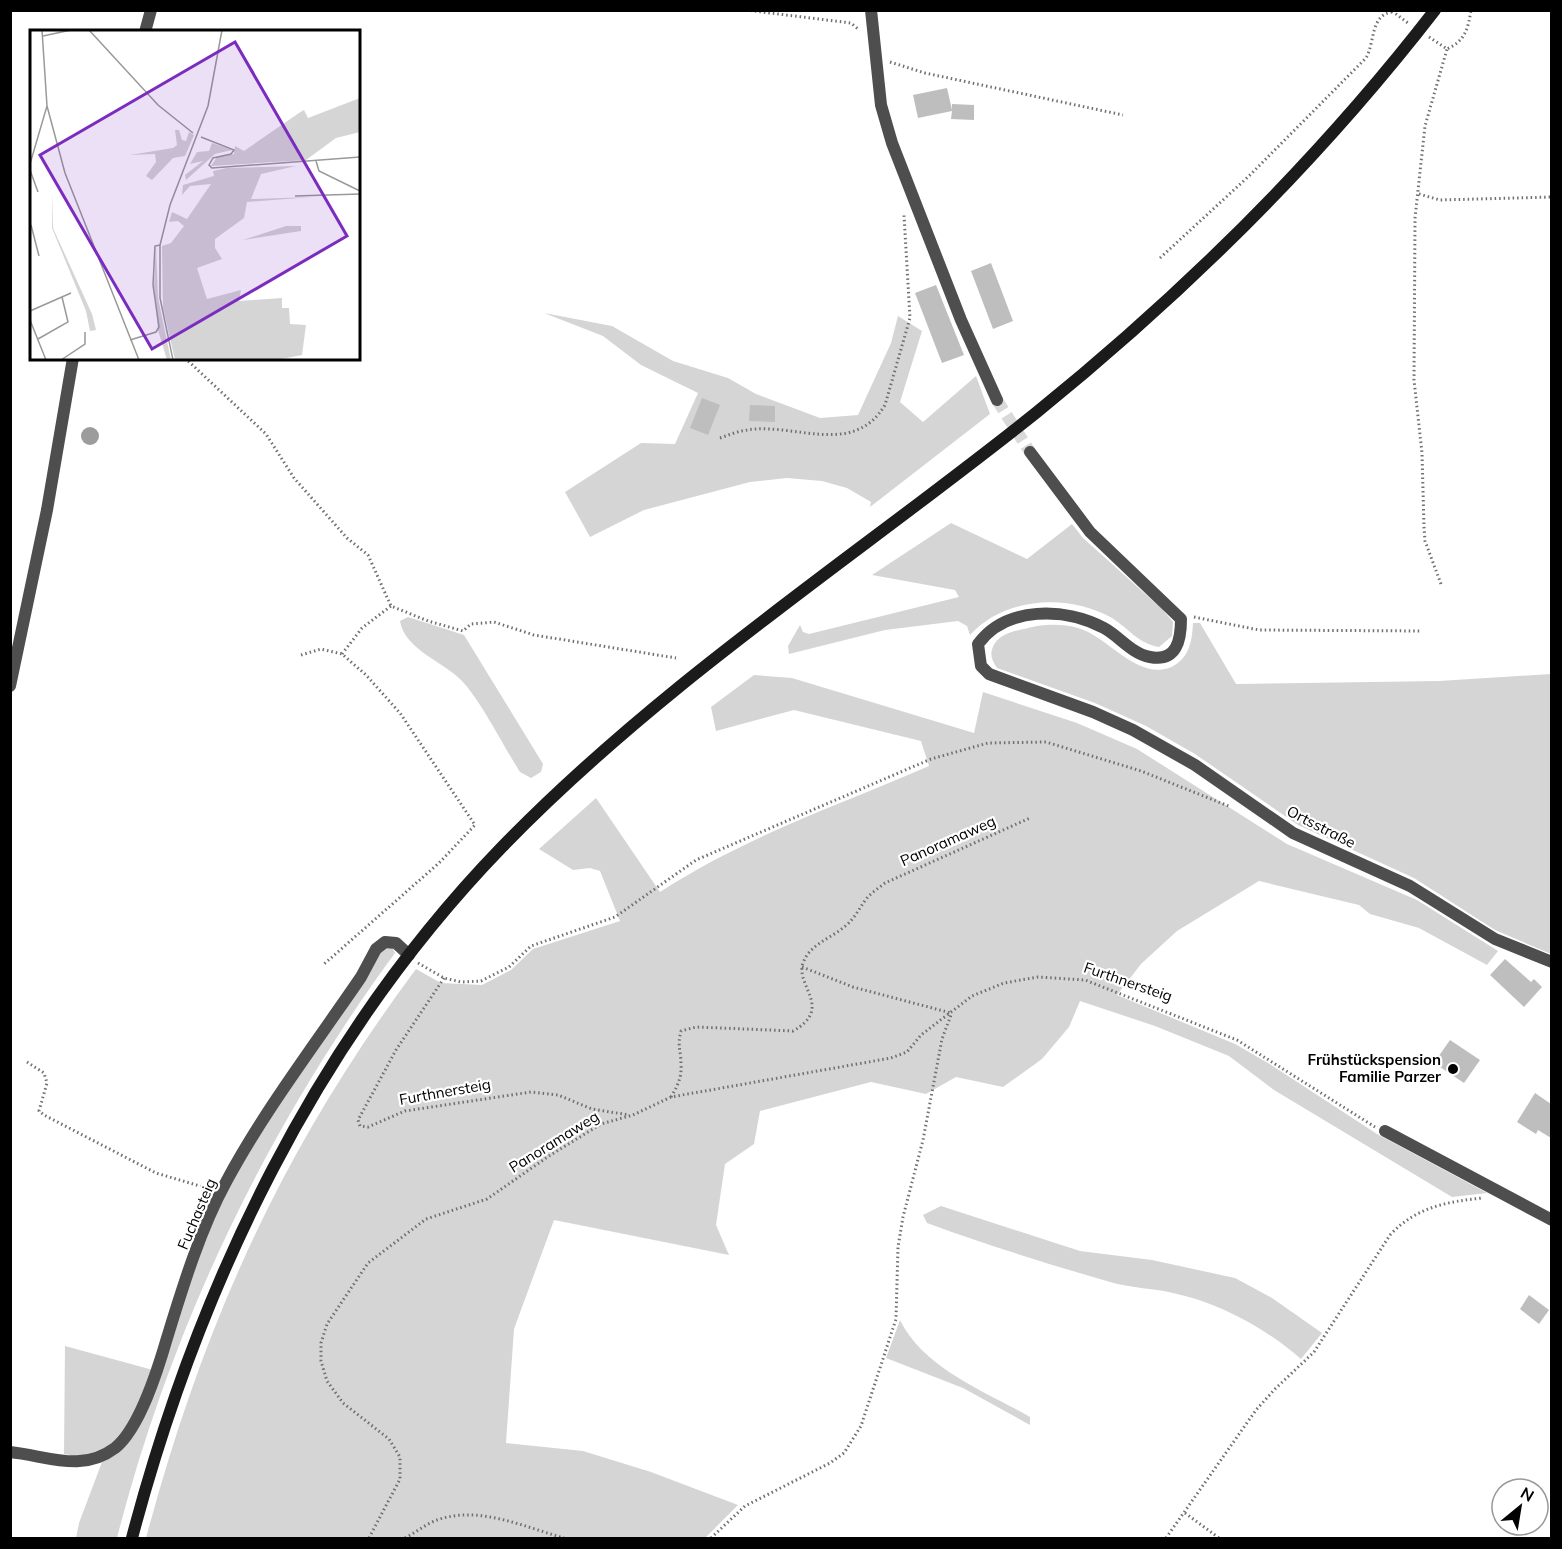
<svg xmlns="http://www.w3.org/2000/svg" width="1562" height="1549" viewBox="0 0 1562 1549" font-family="Mulish,sans-serif">
<rect width="100%" height="100%" fill="#fff"/>
<g fill="#d5d5d5">
<path d="M 544,313 L 612,326 L 673,361 L 728,378 L 756,394 L 820,418 L 858,415 L 891,343 L 898,316 L 922,331 L 900,402 L 923,422 L 976,376 L 990,414 L 870,507 L 871,502 L 847,488 L 822,481 L 787,478 L 750,482 L 644,510 L 590,537 L 565,492 L 641,443 L 675,444 L 698,393 L 641,365 L 603,336 Z"/>
<path d="M 951,523 L 1027,559 L 1072,524 L 1083,538 L 1162,609 L 1173,622 L 1172,636 L 1159,647 C 1139,644 1128,628 1112,618 C 1068,593 1004,597 970,635 L 967,626 L 958,621 L 885,630 L 789,654 L 788,646 L 800,625 L 803,632 L 809,634 L 959,597 L 955,590 L 872,575 Z"/>
<path d="M 408,617 L 464,635 L 543,764 L 541,772 L 531,778 L 520,772 C 504,747 481,701 462,681 C 444,662 404,649 400,621 Z"/>
<path d="M 1193,623 L 1200,623 L 1236,684 L 1439,681 L 1551,674 L 1551,954 L 1495,930 L 1414,878 L 1298,825 L 1195,754 L 1146,726 L 1095,703 L 997,668 C 991,659 989,653 995,643 C 1001,634 1014,631 1024,629 C 1041,624 1061,623 1078,628 C 1107,636 1136,679 1169,668 C 1189,660 1192,642 1193,623 Z"/>
<path d="M 754,675 L 792,678 L 974,733 L 983,692 L 1077,723 L 1137,749 L 1287,844 L 1417,900 L 1498,951 L 1487,965 L 1419,928 L 1370,914 L 1359,905 L 1259,881 L 1177,931 L 1141,964 L 1117,995 L 1235,1044 L 1268,1063 L 1377,1134 L 1487,1193 L 1452,1197 L 1274,1090 L 1229,1056 L 1155,1026 L 1080,1001 L 1069,1027 L 1042,1059 L 1003,1087 L 956,1077 L 926,1094 L 871,1082 L 760,1111 L 754,1144 L 725,1164 L 716,1225 L 729,1255 L 554,1220 L 514,1329 L 506,1443 L 583,1451 L 651,1472 L 738,1505 L 705,1538 L 146,1538 C 204,1322 282,1149 416,969 L 441,983 L 482,985 L 511,970 L 533,949 L 620,921 L 600,871 L 590,868 L 573,870 L 539,849 L 596,798 L 660,892 C 744,837 837,806 929,766 L 921,741 L 794,710 L 716,731 L 711,707 Z"/>
<path d="M 392,946 L 395,953 C 266,1129 171,1327 117,1538 L 76,1538 L 79,1523 L 102,1462 L 121,1448 L 205,1240 L 235,1174 L 379,950 Z"/>
<path d="M 941,1206 L 1080,1251 L 1152,1260 L 1235,1278 L 1272,1298 L 1322,1333 L 1301,1359 C 1265,1328 1220,1303 1173,1293 C 1152,1288 1130,1288 1110,1282 C 1048,1264 987,1245 927,1223 L 923,1215 Z"/>
<path d="M 900,1320 C 924,1369 985,1391 1030,1417 L 1030,1425 L 963,1388 L 886,1358 Z"/>
<path d="M 65,1346 L 153,1370 C 141,1400 120,1455 82,1457 C 77,1458 70,1455 64,1454 Z"/>
</g>
<circle fill="#9c9c9c" cx="90" cy="436" r="9"/>
<g fill="#bebebe">
<path d="M 947,88 L 952,110 L 952,104 L 974,105 L 974,120 L 951,119 L 952,111 L 918,118 L 913,95 Z"/>
<path d="M 991,263 L 1013,321 L 993,329 L 971,271 Z"/>
<path d="M 936,285 L 964,355 L 942,363 L 915,293 Z"/>
<path d="M 702,398 L 720,405 L 708,435 L 690,428 Z"/>
<path d="M 750,405 L 775,406 L 775,422 L 749,421 Z"/>
<path d="M 1505,959 L 1531,982 L 1534,979 L 1542,987 L 1524,1007 L 1490,975 Z"/>
<path d="M 1450,1040 L 1480,1060 L 1464,1083 L 1434,1063 Z"/>
<path d="M 1535,1093 L 1551,1104 L 1551,1138 L 1538,1130 L 1536,1134 L 1517,1122 Z"/>
<path d="M 1529,1295 L 1549,1310 L 1539,1324 L 1520,1309 Z"/>
</g>
<g fill="none" stroke-linecap="round" stroke-linejoin="round">
<path stroke="#d9d9d9" stroke-width="12" stroke-dasharray="12 6" stroke-linecap="butt" d="M 997,400 L 1030,452"/>
<g stroke="#707070" stroke-width="3" stroke-dasharray="1.5 3" stroke-linecap="butt">
<path d="M 746,10 L 851,23 L 858,29"/>
<path d="M 1392,11 L 1408,23"/>
<path d="M 1429,37 L 1447,49 C 1465,41 1468,29 1471,10"/>
<path d="M 890,62 L 925,73 L 1123,115"/>
<path d="M 1419,194 L 1440,200 L 1552,197"/>
<path d="M 1160,258 L 1249,176 L 1366,58 C 1375,43 1370,14 1393,12"/>
<path d="M 185,358 L 266,434 L 294,478 L 347,538 L 368,555 L 391,606 L 428,621 L 463,631 L 471,624 L 494,622 L 534,635 L 676,658"/>
<path d="M 720,438 C 729,435 738,431 747,430 C 794,422 853,458 885,405 L 910,318 L 904,215"/>
<path d="M 1441,584 L 1425,541 L 1424,527 L 1422,453 L 1414,380 L 1415,218 L 1425,126 L 1447,49"/>
<path d="M 1194,617 L 1259,630 L 1422,631"/>
<path d="M 342,654 L 362,628 L 391,606"/>
<path d="M 301,655 L 321,649 L 342,654 L 366,675 L 400,713 L 475,825 L 439,863 L 323,965"/>
<path d="M 418,963 L 444,978 L 461,982 L 481,981 L 509,967 L 531,946 L 615,917 L 696,860 L 931,759 L 988,743 L 1046,742 L 1141,771 L 1231,807"/>
<path d="M 802,967 L 853,987 L 951,1013"/>
<path d="M 444,978 L 396,1050 L 358,1120 L 360,1126 L 368,1127 L 405,1111 L 531,1092 L 558,1095 L 592,1109 L 629,1115"/>
<path d="M 27,1062 L 44,1073 L 47,1083 L 39,1111 L 44,1115 L 156,1173 L 210,1189"/>
<path d="M 671,1097 C 677,1087 682,1077 681,1065 C 681,1050 677,1047 681,1031 L 696,1027 L 793,1031 C 834,1008 795,986 803,963 C 810,944 830,939 844,927 C 855,919 859,908 867,898 C 872,892 879,888 885,883 L 1030,818"/>
<path d="M 1185,1513 L 1219,1538"/>
<path d="M 369,1538 L 400,1479 L 400,1457 L 389,1439 L 343,1403 L 327,1381 L 321,1361 L 321,1343 L 327,1324 L 368,1263 L 426,1219 L 487,1199 L 549,1156 L 601,1124 L 633,1115 L 671,1097 L 891,1058 L 907,1052 L 921,1035 L 972,996 L 1004,983 L 1038,977 L 1085,980 L 1237,1040 L 1375,1127"/>
<path d="M 405,1538 C 415,1533 426,1524 437,1520 C 479,1505 524,1527 564,1538"/>
<path d="M 711,1538 L 745,1506 L 830,1463 L 844,1453 L 861,1426 L 896,1319 L 898,1247 L 903,1217 L 923,1140 L 942,1039 L 951,1015"/>
<path d="M 1166,1538 L 1256,1410 L 1275,1389 L 1314,1352 L 1390,1235 C 1416,1207 1446,1202 1482,1198"/>
</g>
<g stroke="#4e4e4e" stroke-width="12">
<path d="M 145,32 L 151,10"/>
<path d="M 10,686 L 47,510 L 73,358"/>
<path d="M 1385,1131 L 1552,1220"/>
<path d="M 10,1452 C 48,1456 82,1473 115,1448 C 140,1428 158,1369 167,1338 C 183,1286 200,1230 226,1182 C 264,1111 316,1043 361,977 L 376,949 L 385,942 L 396,943 L 409,955"/>
</g>
<g stroke="#4e4e4e" stroke-width="12">
<path d="M 871,10 L 881,105 L 892,143 L 961,320 L 997,400"/>
<path d="M 1030,452 L 1090,532 L 1181,619 C 1181,640 1177,662 1150,657 C 1132,654 1119,636 1104,628 C 1065,607 1006,606 978,644 L 981,666 L 989,674 L 1093,712 L 1133,730 L 1195,765 L 1293,833 L 1410,886 L 1495,939 L 1552,962"/>
</g>
<path stroke="#1b1b1b" stroke-width="12" d="M 132,1538 C 199,1284 317,1038 502,847 C 663,681 857,556 1037,412 C 1184,293 1319,160 1435,10"/>
</g>
<circle fill="#000" stroke="#fff" stroke-width="2" cx="1453" cy="1069" r="6"/>
<g text-anchor="middle" stroke-width="4.5" stroke-linejoin="round" paint-order="stroke">
<g font-size="15" fill="#000" stroke="#fff">
<text transform="translate(1321 827) rotate(27)" y="5">Ortsstraße</text>
<text transform="translate(948 841) rotate(-24)" y="5">Panoramaweg</text>
<text transform="translate(1128 982) rotate(19)" y="5">Furthnersteig</text>
<text transform="translate(445 1092) rotate(-10)" y="5">Furthnersteig</text>
<text transform="translate(554 1142) rotate(-32)" y="5">Panoramaweg</text>
<text transform="translate(197 1214) rotate(-67)" y="5">Fuchasteig</text>
</g>
<g font-size="15" font-weight="bold" fill="#000" stroke="#fff" text-anchor="end">
<text x="1441" y="1065">Frühstückspension<tspan x="1441" dy="17">Familie Parzer</tspan></text>
</g>
</g>
<g transform="translate(30 30)">
<rect width="330" height="330" fill="#fff"/>
<path d="M 330,68 L 330,102 L 306,108 L 276,130 L 181,136 L 187,127 L 204,124 L 205,116 L 214,121 L 269,83 L 274,80 L 278,88 ZM 145,100 L 149,100 L 152,110 L 156,111 L 159,102 L 164,105 L 155,126 L 143,128 L 122,150 L 116,146 L 126,132 L 125,124 L 100,125 L 143,118 L 147,115 ZM 182,113 L 202,120 L 185,124 L 156,150 L 155,145 L 173,131 L 160,134 L 167,122 L 179,121 ZM 266,136 L 231,144 L 221,169 L 282,167 L 217,172 L 214,188 L 185,209 L 185,218 L 192,229 L 167,238 L 177,269 L 211,260 L 209,271 L 252,268 L 252,278 L 259,278 L 260,294 L 276,295 L 272,325 L 246,330 L 145,330 L 133,278 L 132,216 L 141,213 L 154,196 L 148,191 L 139,192 L 142,182 L 157,189 L 181,154 L 160,156 L 152,165 L 153,155 L 184,146 L 183,141 L 197,138 ZM 22,161 L 23,198 L 62,284 L 66,300 L 60,301 L 56,281 L 22,198 ZM 256,196 L 271,196 L 271,201 L 213,210 ZM 126,215 L 128,268 L 141,330 L 137,330 L 128,300 L 124,257 Z" fill="#d5d5d5"/>
<path fill="none" stroke="#999" stroke-width="1.5" d="M 59,0 L 128,75 L 163,103M 13,6 L 41,0M 17,76 L 35,143 L 109,330M 171,107 L 204,120 L 201,124 L 183,128 L 179,135 L 182,138 L 330,127M 286,131 L 289,141 L 330,161M 0,134 L 17,76 L 12,0M 0,140 L 8,162M 265,166 L 330,164M 1,195 L 9,226M 0,281 L 41,263M 0,290 L 16,330M 8,309 L 38,292 L 32,267M 100,310 L 126,302 L 129,297 L 123,255 L 125,216 L 130,215M 31,330 L 55,314 L 55,302M 143,330 L 130,268 L 130,215 L 140,175 L 178,76 L 192,0"/>
<path fill="#7b2cbf" fill-opacity="0.15" stroke="#7b2cbf" stroke-width="3" d="M 205,12 L 317,206 L 122,319 L 10,125 Z"/>
<rect width="330" height="330" fill="none" stroke="#000" stroke-width="3"/>
</g>
<rect width="1562" height="1549" fill="none" stroke="#000000" stroke-width="24"/>
<g transform="translate(1520 1507) rotate(30)"><circle r="28" fill="#ffffff" stroke="#999999" stroke-width="1.5"/>
<path d="M0-4.5L10 22L0 15L-10 22Z" fill="#000000"/>
<text y="-9" font-size="16" font-weight="bold" text-anchor="middle" fill="#000000">N</text>
</g>
</svg>
